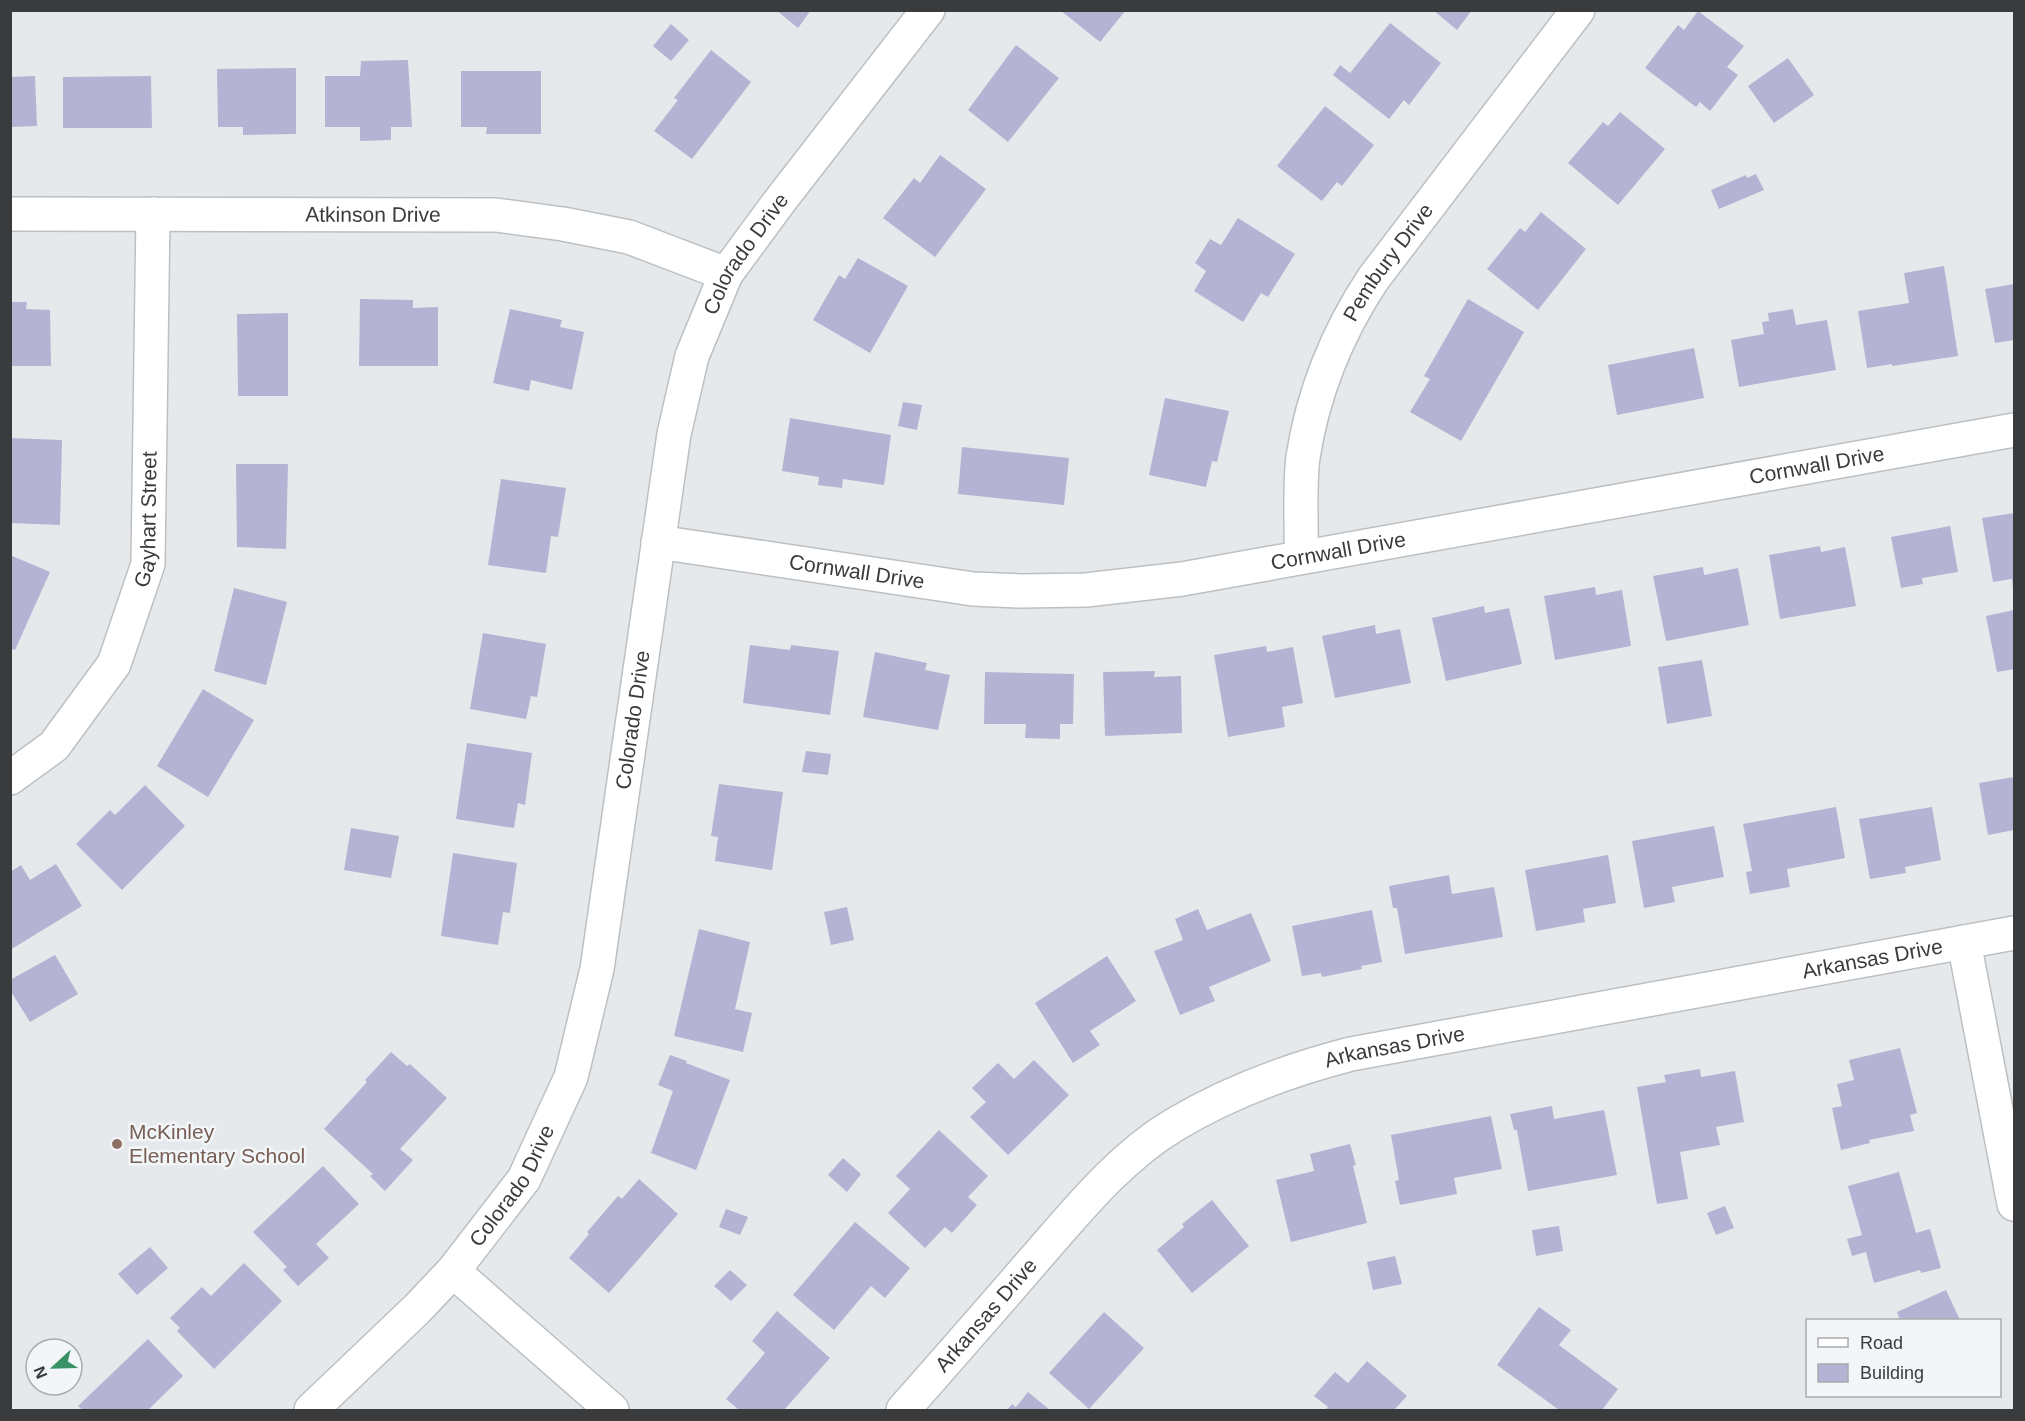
<svg xmlns="http://www.w3.org/2000/svg" width="2025" height="1421" viewBox="0 0 2025 1421" font-family="Arial,sans-serif">
<rect width="100%" height="100%" fill="#e6e9ec"/>
<g fill="#b4b3d3">
<path d="M 776,10 L 811,10 L 798,28 Z"/>
<path d="M 1060,10 L 1126,10 L 1100,42 Z"/>
<path d="M 1433,10 L 1472,10 L 1457,30 Z"/>
<path d="M 1698,11 L 1744,46 L 1727,67 L 1738,75 L 1710,111 L 1700,102 L 1696,107 L 1645,68 L 1678,25 L 1684,30 Z"/>
<path d="M 1390,23 L 1441,63 L 1409,105 L 1404,100 L 1389,119 L 1333,75 L 1340,65 L 1350,73 Z"/>
<path d="M 671,24 L 689,40 L 671,61 L 653,46 Z"/>
<path d="M 1016,45 L 1059,78 L 1008,142 L 968,110 Z"/>
<path d="M 711,50 L 751,82 L 692,159 L 654,131 L 678,100 L 674,98 Z"/>
<path d="M 1788,58 L 1814,95 L 1774,123 L 1748,86 Z"/>
<path d="M 408,60 L 412,127 L 391,127 L 391,140 L 360,141 L 360,127 L 325,127 L 325,76 L 360,76 L 361,61 Z"/>
<path d="M 296,68 L 296,134 L 243,135 L 243,127 L 218,127 L 217,69 Z"/>
<path d="M 461,71 L 541,71 L 541,134 L 486,134 L 487,127 L 461,127 Z"/>
<path d="M 35,76 L 37,126 L 10,127 L 10,77 Z"/>
<path d="M 151,76 L 152,128 L 63,128 L 63,77 Z"/>
<path d="M 1325,106 L 1374,145 L 1342,186 L 1337,182 L 1322,201 L 1277,166 Z"/>
<path d="M 1620,112 L 1665,149 L 1618,205 L 1568,163 L 1603,122 L 1608,126 Z"/>
<path d="M 940,155 L 986,189 L 935,257 L 883,218 L 914,178 L 920,183 Z"/>
<path d="M 1756,174 L 1764,190 L 1719,209 L 1711,190 L 1746,175 L 1747,178 Z"/>
<path d="M 1541,212 L 1586,249 L 1538,310 L 1487,269 L 1520,228 L 1525,232 Z"/>
<path d="M 1238,218 L 1295,254 L 1268,297 L 1261,293 L 1243,322 L 1194,291 L 1206,271 L 1195,263 L 1210,239 L 1221,245 Z"/>
<path d="M 858,258 L 908,286 L 870,353 L 813,320 L 839,275 L 845,279 Z"/>
<path d="M 1944,266 L 1958,356 L 1892,366 L 1892,364 L 1867,368 L 1858,311 L 1909,303 L 1904,273 Z"/>
<path d="M 2014,284 L 2014,340 L 1995,343 L 1985,289 Z"/>
<path d="M 360,299 L 413,300 L 413,308 L 438,307 L 438,366 L 359,366 Z"/>
<path d="M 1468,299 L 1524,332 L 1461,441 L 1410,412 L 1430,379 L 1424,376 Z"/>
<path d="M 10,302 L 27,302 L 26,309 L 50,310 L 51,366 L 10,366 Z"/>
<path d="M 510,309 L 562,320 L 560,327 L 584,332 L 572,390 L 531,380 L 529,391 L 493,383 Z"/>
<path d="M 1793,309 L 1796,325 L 1827,320 L 1836,370 L 1739,387 L 1731,340 L 1764,334 L 1762,322 L 1769,321 L 1768,313 Z"/>
<path d="M 288,313 L 288,396 L 238,396 L 237,314 Z"/>
<path d="M 1694,348 L 1704,398 L 1617,415 L 1608,365 Z"/>
<path d="M 1165,398 L 1229,411 L 1217,462 L 1212,461 L 1206,487 L 1149,475 Z"/>
<path d="M 903,402 L 922,405 L 917,430 L 898,426 Z"/>
<path d="M 790,418 L 891,435 L 884,485 L 843,479 L 842,488 L 818,485 L 819,477 L 782,471 Z"/>
<path d="M 10,438 L 62,440 L 60,525 L 10,523 Z"/>
<path d="M 962,447 L 1069,458 L 1064,505 L 958,494 Z"/>
<path d="M 236,464 L 288,464 L 286,549 L 237,547 Z"/>
<path d="M 501,479 L 566,488 L 558,537 L 551,536 L 546,573 L 488,565 Z"/>
<path d="M 2014,513 L 2014,589 L 2013,589 L 2012,579 L 1993,582 L 1982,518 Z"/>
<path d="M 1950,526 L 1958,572 L 1922,578 L 1923,584 L 1901,588 L 1891,537 Z"/>
<path d="M 1820,546 L 1821,552 L 1845,547 L 1856,606 L 1780,619 L 1769,555 Z"/>
<path d="M 10,555 L 50,572 L 15,650 L 10,648 Z"/>
<path d="M 1703,567 L 1704,575 L 1738,568 L 1749,625 L 1666,641 L 1653,576 Z"/>
<path d="M 1595,587 L 1596,595 L 1622,590 L 1631,646 L 1555,660 L 1544,596 Z"/>
<path d="M 234,588 L 287,602 L 266,685 L 214,671 Z"/>
<path d="M 1484,606 L 1485,613 L 1509,608 L 1522,664 L 1446,681 L 1432,618 Z"/>
<path d="M 2014,610 L 2014,669 L 1997,672 L 1986,616 Z"/>
<path d="M 1375,625 L 1376,634 L 1400,629 L 1411,683 L 1335,698 L 1322,636 Z"/>
<path d="M 483,633 L 546,644 L 537,697 L 531,696 L 526,719 L 470,709 Z"/>
<path d="M 750,645 L 790,650 L 791,645 L 839,651 L 830,715 L 743,703 Z"/>
<path d="M 1266,646 L 1267,652 L 1293,647 L 1303,703 L 1282,707 L 1285,727 L 1228,737 L 1214,655 Z"/>
<path d="M 875,652 L 927,663 L 925,670 L 950,675 L 938,730 L 863,717 Z"/>
<path d="M 1702,660 L 1712,716 L 1667,724 L 1658,667 Z"/>
<path d="M 1155,671 L 1154,677 L 1181,676 L 1182,733 L 1105,736 L 1103,672 Z"/>
<path d="M 985,672 L 1074,674 L 1073,724 L 1060,724 L 1060,739 L 1025,738 L 1026,724 L 984,724 Z"/>
<path d="M 203,689 L 254,720 L 208,797 L 157,766 Z"/>
<path d="M 467,743 L 532,753 L 525,805 L 518,803 L 514,828 L 456,819 Z"/>
<path d="M 806,751 L 831,754 L 828,775 L 802,772 Z"/>
<path d="M 2014,777 L 2014,830 L 1988,835 L 1979,783 Z"/>
<path d="M 719,784 L 783,792 L 772,870 L 715,861 L 718,837 L 711,836 Z"/>
<path d="M 145,785 L 185,826 L 122,890 L 76,844 L 110,810 L 115,815 Z"/>
<path d="M 1836,807 L 1845,858 L 1787,869 L 1790,887 L 1750,894 L 1746,872 L 1752,871 L 1743,824 Z"/>
<path d="M 1932,807 L 1941,860 L 1905,867 L 1906,873 L 1870,879 L 1859,819 Z"/>
<path d="M 1714,826 L 1724,877 L 1672,887 L 1675,902 L 1644,908 L 1632,841 Z"/>
<path d="M 351,828 L 399,836 L 391,878 L 344,870 Z"/>
<path d="M 453,853 L 517,863 L 510,913 L 503,912 L 498,945 L 441,936 Z"/>
<path d="M 1608,855 L 1616,903 L 1583,909 L 1585,922 L 1536,931 L 1525,870 Z"/>
<path d="M 56,864 L 82,906 L 10,950 L 10,872 L 21,865 L 30,880 Z"/>
<path d="M 1449,875 L 1452,894 L 1494,887 L 1503,937 L 1405,954 L 1397,908 L 1393,908 L 1389,886 Z"/>
<path d="M 847,907 L 854,940 L 831,945 L 824,912 Z"/>
<path d="M 1198,909 L 1207,930 L 1251,913 L 1271,961 L 1209,987 L 1215,1001 L 1180,1015 L 1154,951 L 1183,940 L 1175,919 Z"/>
<path d="M 1372,910 L 1382,962 L 1361,966 L 1362,969 L 1322,977 L 1321,973 L 1302,976 L 1292,926 Z"/>
<path d="M 699,929 L 750,942 L 735,1009 L 752,1013 L 743,1052 L 674,1036 Z"/>
<path d="M 55,955 L 78,994 L 30,1022 L 10,990 L 10,980 Z"/>
<path d="M 1107,956 L 1136,1001 L 1090,1031 L 1100,1045 L 1073,1063 L 1035,1003 Z"/>
<path d="M 1900,1048 L 1917,1113 L 1910,1115 L 1914,1131 L 1869,1140 L 1870,1143 L 1841,1150 L 1832,1108 L 1842,1106 L 1837,1084 L 1854,1080 L 1849,1060 Z"/>
<path d="M 391,1052 L 407,1066 L 410,1064 L 447,1098 L 400,1149 L 413,1160 L 385,1191 L 370,1176 L 373,1174 L 324,1129 L 367,1082 L 365,1080 Z"/>
<path d="M 670,1055 L 687,1061 L 686,1063 L 730,1080 L 696,1170 L 651,1153 L 673,1091 L 658,1085 Z"/>
<path d="M 1034,1060 L 1069,1095 L 1008,1155 L 970,1117 L 986,1102 L 972,1088 L 998,1063 L 1014,1079 Z"/>
<path d="M 1700,1069 L 1701,1077 L 1735,1071 L 1744,1122 L 1716,1127 L 1720,1145 L 1680,1152 L 1688,1199 L 1657,1204 L 1637,1087 L 1666,1082 L 1664,1075 Z"/>
<path d="M 1552,1106 L 1554,1119 L 1604,1110 L 1617,1175 L 1528,1191 L 1517,1130 L 1514,1130 L 1510,1114 Z"/>
<path d="M 1491,1116 L 1502,1169 L 1454,1178 L 1457,1194 L 1400,1205 L 1395,1181 L 1399,1180 L 1391,1135 Z"/>
<path d="M 939,1130 L 988,1176 L 968,1197 L 977,1205 L 952,1233 L 945,1227 L 925,1248 L 888,1213 L 910,1189 L 896,1176 Z"/>
<path d="M 1350,1144 L 1356,1165 L 1353,1166 L 1367,1223 L 1291,1242 L 1276,1180 L 1314,1171 L 1310,1154 Z"/>
<path d="M 843,1158 L 861,1174 L 847,1192 L 828,1175 Z"/>
<path d="M 323,1166 L 359,1204 L 316,1244 L 329,1258 L 298,1286 L 283,1270 L 287,1267 L 253,1232 Z"/>
<path d="M 1899,1172 L 1916,1233 L 1930,1229 L 1941,1268 L 1921,1273 L 1920,1270 L 1874,1283 L 1866,1252 L 1852,1256 L 1847,1239 L 1862,1235 L 1848,1186 Z"/>
<path d="M 639,1179 L 678,1214 L 609,1293 L 569,1258 L 589,1234 L 587,1232 L 618,1196 L 622,1199 Z"/>
<path d="M 1212,1200 L 1249,1246 L 1192,1293 L 1157,1250 L 1184,1227 L 1182,1224 Z"/>
<path d="M 1725,1206 L 1734,1228 L 1716,1235 L 1707,1213 Z"/>
<path d="M 726,1209 L 748,1217 L 740,1235 L 719,1227 Z"/>
<path d="M 855,1222 L 910,1268 L 885,1298 L 871,1286 L 834,1330 L 793,1295 Z"/>
<path d="M 1559,1226 L 1563,1251 L 1536,1256 L 1532,1230 Z"/>
<path d="M 150,1247 L 168,1268 L 137,1295 L 118,1274 Z"/>
<path d="M 1395,1256 L 1402,1284 L 1373,1290 L 1367,1262 Z"/>
<path d="M 244,1263 L 282,1301 L 214,1369 L 177,1331 L 180,1328 L 170,1318 L 202,1287 L 211,1296 Z"/>
<path d="M 730,1270 L 747,1285 L 731,1301 L 714,1286 Z"/>
<path d="M 1946,1290 L 1960,1320 L 1900,1320 L 1897,1312 Z"/>
<path d="M 1539,1307 L 1571,1330 L 1559,1345 L 1618,1389 L 1602,1410 L 1559,1410 L 1497,1365 Z"/>
<path d="M 777,1311 L 830,1358 L 784,1410 L 739,1410 L 726,1399 L 765,1353 L 752,1341 Z"/>
<path d="M 1104,1312 L 1144,1348 L 1089,1409 L 1049,1373 Z"/>
<path d="M 148,1339 L 183,1376 L 148,1410 L 83,1410 L 78,1406 Z"/>
<path d="M 1367,1361 L 1407,1396 L 1394,1410 L 1325,1410 L 1328,1407 L 1314,1396 L 1335,1372 L 1348,1383 Z"/>
<path d="M 1028,1392 L 1050,1410 L 1007,1410 L 1012,1404 L 1016,1407 Z"/>
</g>
<g fill="none" stroke-linecap="round" stroke-linejoin="round">
<g stroke="#bdc0c3" stroke-width="36">
<g id="street">
<path id="s1" d="M 10,214 L 496,215 L 563,224 L 629,237 L 726,274"/>
<path id="s2" d="M 658,542 L 973,589 L 1021,591 L 1086,590 L 1182,579 L 2014,430"/>
<path id="s3" d="M 1301,557 C 1302,525 1299,488 1303,457 C 1313,393 1338,332 1373,279 L 1578,10"/>
<path id="s4" d="M 10,778 L 54,746 L 114,664 L 148,564 L 153,214"/>
<path d="M 1964,942 L 2014,1204"/>
<path d="M 453,1271 L 612,1410"/>
<path id="s5" d="M 311,1410 L 417,1309 L 453,1271 L 524,1179 L 571,1077 L 597,969 L 674,434 L 692,356 L 726,274 L 779,202 L 928,10"/>
<path id="s6" d="M 903,1410 C 947,1360 991,1310 1034,1260 C 1077,1211 1119,1158 1174,1125 C 1229,1092 1289,1070 1351,1054 L 2014,933"/>
</g>
</g>
<use href="#street" stroke="#fff" stroke-width="33"/>
</g>
<circle fill="#8d6e63" stroke="#f3f6f9" stroke-width="2" cx="117" cy="1144" r="6"/>
<g text-anchor="middle" stroke-width="5" stroke-linejoin="round" paint-order="stroke">
<g font-size="21" fill="#3a3b3c" stroke="#f3f6f9">
<text dy="7" stroke="none"><textPath href="#s1" startOffset="363">Atkinson Drive</textPath></text>
<text dy="7" stroke="none"><textPath href="#s5" startOffset="1275">Colorado Drive</textPath></text>
<text dy="7" stroke="none"><textPath href="#s3" startOffset="315">Pembury Drive</textPath></text>
<text dy="7" stroke="none"><textPath href="#s2" startOffset="1173">Cornwall Drive</textPath></text>
<text dy="7" stroke="none"><textPath href="#s4" startOffset="306">Gayhart Street</textPath></text>
<text dy="7" stroke="none"><textPath href="#s2" startOffset="687">Cornwall Drive</textPath></text>
<text dy="7" stroke="none"><textPath href="#s2" startOffset="201">Cornwall Drive</textPath></text>
<text dy="7" stroke="none"><textPath href="#s5" startOffset="790">Colorado Drive</textPath></text>
<text dy="7" stroke="none"><textPath href="#s6" startOffset="1116">Arkansas Drive</textPath></text>
<text dy="7" stroke="none"><textPath href="#s6" startOffset="630">Arkansas Drive</textPath></text>
<text dy="7" stroke="none"><textPath href="#s5" startOffset="303">Colorado Drive</textPath></text>
<text dy="7" stroke="none"><textPath href="#s6" startOffset="126">Arkansas Drive</textPath></text>
</g>
<g font-size="21" fill="#785e54" stroke="#f3f6f9" text-anchor="start">
<text x="129" y="1139">McKinley<tspan x="129" dy="24">Elementary School</tspan></text>
</g>
</g>
<rect width="2025" height="1421" fill="none" stroke="#3a3b3c" stroke-width="24"/>
<rect x="1806" y="1319" width="195" height="78" fill="#f3f6f9" stroke="#a9abad" stroke-width="1.5"/>
<rect x="1818" y="1338" width="30" height="9" fill="#ffffff" stroke="#a9abad" stroke-width="1.5"/>
<text x="1860" y="1349" font-size="18" fill="#3a3b3c">Road</text>
<rect x="1818" y="1364" width="30" height="18" fill="#b4b3d3" stroke="#a9abad" stroke-width="1.5"/>
<text x="1860" y="1379" font-size="18" fill="#3a3b3c">Building</text>
<g transform="translate(54 1367) rotate(248)"><circle r="28" fill="#f3f6f9" stroke="#a9abad" stroke-width="1.5"/>
<path d="M0-4.5L10 22L0 15L-10 22Z" fill="#389167"/>
<text y="-9" font-size="16" font-weight="bold" text-anchor="middle" fill="#3a3b3c">N</text>
</g>
</svg>
